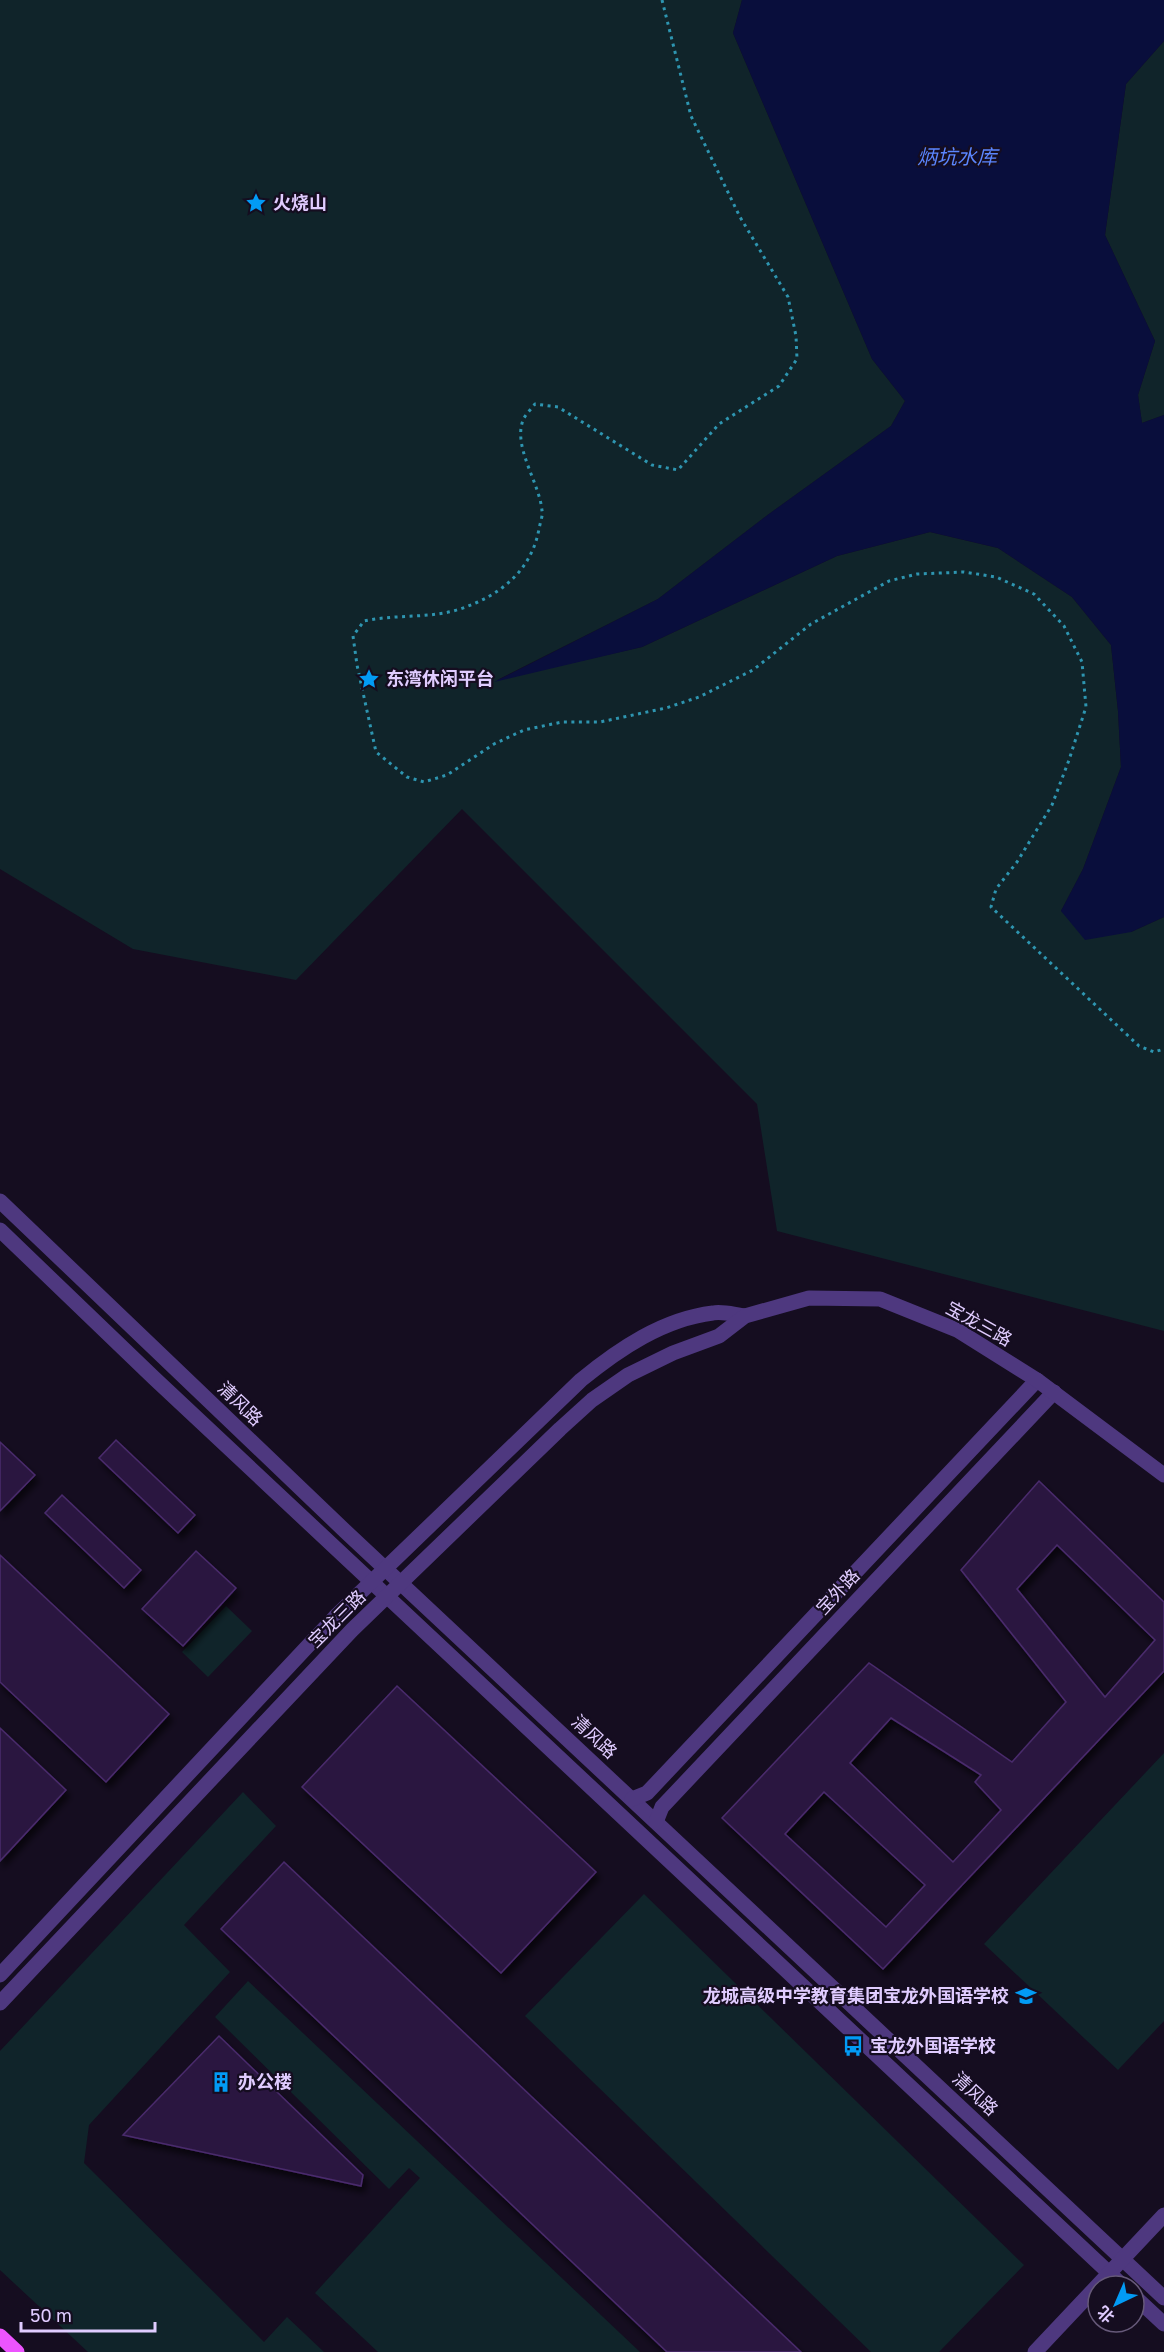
<svg xmlns="http://www.w3.org/2000/svg" width="1164" height="2352" viewBox="0 0 1164 2352" font-family="'Golos Text','Noto Sans SC',sans-serif">
<defs>
<filter id="shadow"><feDropShadow dx="3.5" dy="6" stdDeviation="3" flood-color="#0009"/></filter>
</defs>
<rect width="100%" height="100%" fill="#150d20"/>
<g fill="#10242a">
<path d="M 0,0 L 742,0 L 733,33 L 872,359 L 905,401 L 891,426 L 769,514 L 658,599 L 497,680 L 642,647 L 837,556 L 930,532 L 998,548 L 1072,597 L 1111,645 L 1118,711 L 1121,767 L 1083,869 L 1061,911 L 1131,932 L 1164,917 L 1164,1331 L 777,1231 L 757,1104 L 462,809 L 296,980 L 133,949 L 0,869 Z"/>
<path d="M 1164,41 L 1164,415 L 1142,423 L 1138,395 L 1155,341 L 1105,235 L 1126,84 Z"/>
<path d="M 226,1606 L 252,1631 L 208,1677 L 182,1652 Z"/>
<path d="M 1164,1753 L 1164,2021 L 1118,2070 L 984,1944 Z"/>
<path d="M 243,1792 L 276,1826 L 184,1925 L 230,1972 L 89,2125 L 84,2163 L 264,2342 L 287,2317 L 324,2352 L 88,2352 L 0,2270 L 0,2051 Z"/>
<path d="M 644,1894 L 1024,2265 L 939,2352 L 871,2352 L 525,2016 Z"/>
<path d="M 248,1981 L 640,2352 L 378,2352 L 315,2293 L 420,2178 L 409,2168 L 389,2189 L 215,2017 Z"/>
</g>
<path fill="#090e3c" d="M 742,0 L 1164,0 L 1164,41 L 1126,84 L 1105,235 L 1155,341 L 1138,395 L 1142,423 L 1164,415 L 1164,917 L 1131,932 L 1085,940 L 1061,911 L 1083,869 L 1121,767 L 1118,711 L 1111,645 L 1072,597 L 998,548 L 930,532 L 837,556 L 642,647 L 494,682 L 658,599 L 769,514 L 891,426 L 905,401 L 872,359 L 733,33 Z"/>
<g fill="#2c1941" stroke="#4a2b6d" stroke-width="1.5" fill-rule="evenodd" filter="url(#shadow)">
<path d="M 116,1440 L 195,1515 L 178,1533 L 99,1458 Z"/>
<path d="M 0,1442 L 35,1475 L 0,1511 Z"/>
<path d="M 1039,1481 L 1164,1602 L 1164,1671 L 883,1969 L 722,1818 L 869,1663 L 1012,1762 L 1066,1702 L 961,1570 ZM 1057,1545 L 1155,1640 L 1105,1697 L 1017,1589 ZM 891,1718 L 981,1775 L 975,1782 L 1001,1810 L 953,1862 L 850,1763 ZM 824,1792 L 925,1885 L 886,1927 L 785,1834 Z"/>
<path d="M 62,1495 L 141,1570 L 124,1588 L 45,1513 Z"/>
<path d="M 196,1551 L 236,1588 L 183,1646 L 142,1609 Z"/>
<path d="M 0,1555 L 169,1714 L 106,1782 L 0,1682 Z"/>
<path d="M 397,1686 L 596,1872 L 501,1973 L 302,1787 Z"/>
<path d="M 0,1728 L 66,1790 L 0,1861 Z"/>
<path d="M 284,1862 L 801,2352 L 667,2352 L 221,1929 Z"/>
<path d="M 219,2036 L 363,2175 L 361,2186 L 123,2135 Z"/>
</g>
<g fill="none" stroke-linecap="round" stroke-linejoin="round">
<path stroke="#2e95b0" stroke-width="3" stroke-dasharray="3 4.5" stroke-linecap="butt" d="M 662,0 L 691,116 L 740,217 L 788,297 L 796,336 L 797,359 L 779,386 L 719,424 L 678,470 L 652,465 L 558,407 L 535,404 C 532,408 527,413 524,418 C 511,445 540,483 542,511 C 543,516 540,523 539,529 C 531,572 499,596 460,609 C 430,619 395,614 364,621 L 353,636 L 357,665 L 376,752 L 407,777 L 424,782 L 447,775 L 494,744 L 524,730 L 562,722 L 600,722 L 666,708 L 699,697 L 753,670 L 811,624 L 889,581 L 917,574 L 964,572 L 996,577 L 1034,594 L 1064,626 L 1082,662 L 1086,707 L 1069,760 L 1052,805 L 1017,862 L 996,889 L 991,907 L 1139,1046 L 1154,1052 L 1164,1049"/>
<g stroke="#4e387f" stroke-width="15">
<path d="M 0,1201 L 345,1531 L 1164,2298"/>
<path d="M 0,1230 L 154,1378 L 1123,2286"/>
<path d="M 632,1799 L 647,1793 L 1037,1380"/>
<path d="M 656,1822 L 662,1807 L 1054,1392"/>
<path d="M 0,1975 L 335,1617 L 581,1380 C 619,1349 663,1319 713,1313 C 723,1311 735,1315 745,1316"/>
<path d="M 0,2003 L 352,1630 L 560,1429 L 592,1400 L 628,1375 L 673,1353 L 719,1336 L 745,1316 L 809,1298 L 880,1299 L 957,1330 L 1037,1380 L 1164,1475"/>
<path d="M 1134,2296 L 1164,2324"/>
<path d="M 1035,2352 L 1164,2215"/>
</g>
<path stroke="#ec54fe" stroke-width="15" d="M 0,2336 L 17,2352"/>
</g>
<defs>
<g id="sight-bare" transform="scale(1.62)"><path d="M0-6L1.8-2.2L6-1.7L2.9 1.2L3.7 5.4L0 3.3L-3.7 5.4L-2.9 1.2L-6-1.7L-1.8-2.2Z" fill="#029bf5" stroke="#150d20" stroke-width="2.5" paint-order="stroke"/></g>
<g id="school-bare" transform="scale(1.62)"><path d="M0-5L7-2L0 1L-7-2ZM-4 1L0 2.5L4 1V4Q0 6-4 4Z" fill="#029bf5" stroke="#150d20" stroke-width="2.5" paint-order="stroke"/></g>
<g id="bus-bare" transform="scale(1.62)"><path d="M-5-6H5V4H4V6H2V4H-2V6H-4V4H-5ZM-3.5-4V0h7V-4ZM-3.5 1.2v1.5H-2V1.2ZM2 1.2v1.5H3.5V1.2Z" fill="#029bf5" stroke="#150d20" stroke-width="2.5" paint-order="stroke"/></g>
<g id="building-bare" transform="scale(1.62)"><path d="M-4-6H4V6H1V3H-1V6H-4ZM-2.5-4.3h1.7v1.8h-1.7ZM.8-4.3h1.7v1.8H.8ZM-2.5-1h1.7V.8h-1.7ZM.8-1h1.7V.8H.8Z" fill="#029bf5" stroke="#150d20" stroke-width="2.5" paint-order="stroke"/></g>
</defs>
<g fill-rule="evenodd">
<use href="#sight-bare" x="256" y="203"/>
<use href="#sight-bare" x="369" y="679"/>
<use href="#school-bare" x="1026" y="1996"/>
<use href="#bus-bare" x="853" y="2046"/>
<use href="#building-bare" x="221" y="2082"/>
</g>
<g text-anchor="middle" stroke-width="4.5" stroke-linejoin="round" paint-order="stroke">
<g font-size="18" font-weight="bold" fill="#e0ccff" stroke="#150d20" text-anchor="start">
<text x="273" y="209">火烧山</text>
<text x="386" y="685">东湾休闲平台</text>
<text x="1009" y="2002" text-anchor="end">龙城高级中学教育集团宝龙外国语学校</text>
<text x="870" y="2052">宝龙外国语学校</text>
<text x="238" y="2088">办公楼</text>
</g>
<g font-size="18" fill="#e0ccff" stroke="#150d20">
<text transform="translate(979 1324) rotate(29)" y="6">宝龙三路</text>
<text transform="translate(240 1404) rotate(44)" y="6">清风路</text>
<text transform="translate(838 1592) rotate(-47)" y="6">宝外路</text>
<text transform="translate(337 1619) rotate(-45)" y="6">宝龙三路</text>
<text transform="translate(594 1737) rotate(43)" y="6">清风路</text>
<text transform="translate(975 2094) rotate(43)" y="6">清风路</text>
</g>
<g font-size="20" font-style="italic" fill="#5b86fe" stroke="#150d20">
<text x="957" y="164">炳坑水库</text>
</g>
</g>
<g transform="translate(1116 2304) rotate(224)"><circle r="28" fill="#150d20" stroke="#665979" stroke-width="1.5"/>
<path d="M0-4.5L10 22L0 15L-10 22Z" fill="#029bf5"/>
<text y="-9" font-size="16" font-weight="bold" text-anchor="middle" fill="#e0ccff">北</text>
</g>
<path d="M21 2322v9h134v-9" fill="none" stroke="#e0ccff" stroke-width="3"/>
<text x="30" y="2322" font-size="18" fill="#e0ccff" stroke="#150d20" stroke-width="4.5" paint-order="stroke">50 m</text>
</svg>
